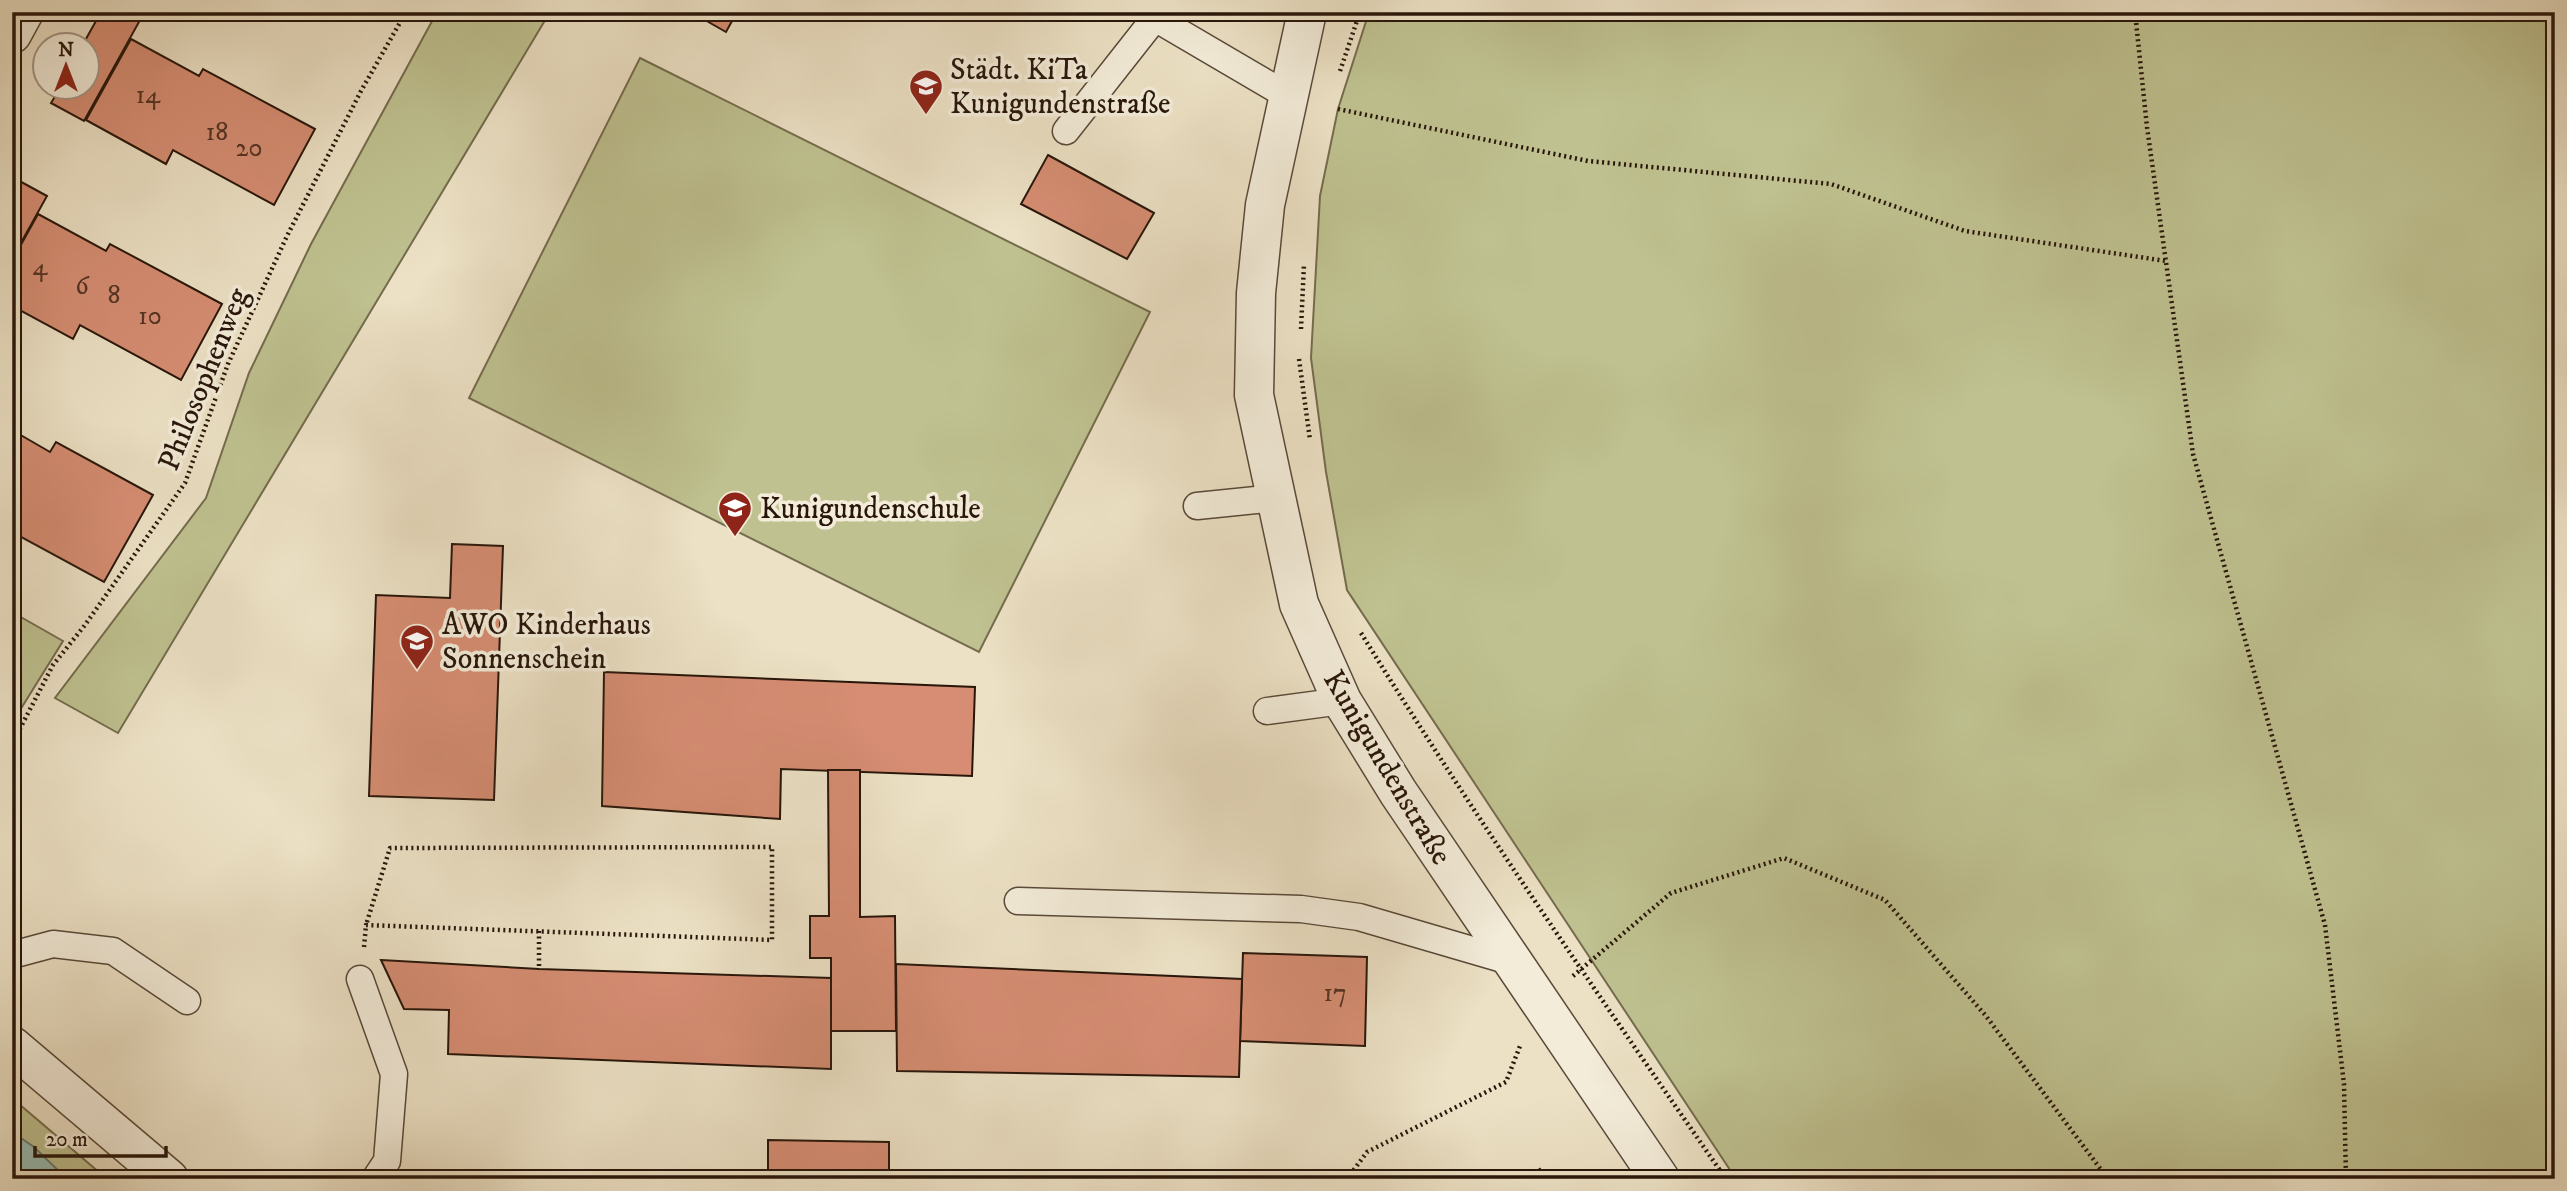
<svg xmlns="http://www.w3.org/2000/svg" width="2567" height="1191" viewBox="0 0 2567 1191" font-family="'IM FELL DW Pica',serif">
<rect width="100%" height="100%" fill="#ece1c5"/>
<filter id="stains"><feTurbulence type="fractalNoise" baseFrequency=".00286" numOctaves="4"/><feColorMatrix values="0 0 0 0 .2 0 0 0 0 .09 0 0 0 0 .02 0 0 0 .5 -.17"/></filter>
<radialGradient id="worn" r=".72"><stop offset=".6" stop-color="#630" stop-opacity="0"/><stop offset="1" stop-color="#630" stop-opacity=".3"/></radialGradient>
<g fill="#bfc190" stroke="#746c4d" stroke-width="2">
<path d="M 437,12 L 550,12 L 118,733 L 55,698 L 206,498 L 249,373 L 311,244 Z"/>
<path d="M 1369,12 L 2555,12 L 2555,1179 L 1736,1179 L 1347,590 L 1326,472 L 1311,358 L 1320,196 L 1338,109 Z"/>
<path d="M 640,58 L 1150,312 L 979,652 L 469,398 Z"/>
<path d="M 12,612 L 63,641 L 12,723 Z"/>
<path d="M 12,1098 L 107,1179 L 12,1179 Z"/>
</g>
<path fill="#99bdb5" stroke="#6c7a71" stroke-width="2" d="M 12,1132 L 34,1147 L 67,1179 L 12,1179 Z"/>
<g fill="#d68d73" stroke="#28160a" stroke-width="2">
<path d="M 101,12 L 121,12 L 139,22 L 84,121 L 51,103 L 60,88 L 88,88 L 88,46 L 82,46 Z"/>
<path d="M 691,12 L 737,12 L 726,32 Z"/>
<path d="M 131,39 L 199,76 L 203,69 L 315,129 L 274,205 L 173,150 L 166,164 L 86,120 Z"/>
<path d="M 1048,155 L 1154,213 L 1127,259 L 1021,204 Z"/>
<path d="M 14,178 L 47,196 L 12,259 L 12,181 Z"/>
<path d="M 38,214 L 106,251 L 110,244 L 222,304 L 181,380 L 80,325 L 73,339 L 12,306 L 12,261 Z"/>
<path d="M 12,430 L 50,452 L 56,442 L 153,495 L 104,582 L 14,533 L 12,536 Z"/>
<path d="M 452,544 L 503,546 L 494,800 L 369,796 L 376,595 L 450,598 Z"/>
<path d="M 604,672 L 975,687 L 972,776 L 781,769 L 780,819 L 602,806 Z"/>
<path d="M 828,770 L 860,770 L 860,917 L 895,916 L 896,1031 L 831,1031 L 831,958 L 810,958 L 810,916 L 829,916 Z"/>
<path d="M 1243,953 L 1367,957 L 1365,1046 L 1240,1041 Z"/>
<path d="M 381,960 L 539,969 L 831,978 L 831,1069 L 448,1054 L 449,1010 L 404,1009 Z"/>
<path d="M 896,964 L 1242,979 L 1239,1077 L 897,1071 Z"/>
<path d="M 768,1140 L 889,1142 L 889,1179 L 768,1179 Z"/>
<path d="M 1540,1169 L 1545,1179 L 1523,1179 Z"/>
</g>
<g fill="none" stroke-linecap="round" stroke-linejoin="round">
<g stroke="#594939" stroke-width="29">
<g id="service">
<path d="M 1066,131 L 1155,18 L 1288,96"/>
<path d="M 1197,506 L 1276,498"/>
<path d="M 1267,711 L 1342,701"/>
<path d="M 1018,901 L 1301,909 L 1359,917 L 1513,962"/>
<path d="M 12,955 L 53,944 L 113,951 L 187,1001"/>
<path d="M 360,979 L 394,1074 L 387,1161 L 375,1179"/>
</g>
</g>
<g stroke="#594939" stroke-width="41">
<g id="minor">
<path d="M 1307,12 L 1265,205 L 1256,293 L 1254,395 L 1299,604 L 1342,701 L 1398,792 L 1660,1179"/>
<path d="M 12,34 L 24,12"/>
<path d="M 12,1046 L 169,1179"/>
</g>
</g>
<g stroke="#28160a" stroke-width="4.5" stroke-dasharray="2 3.5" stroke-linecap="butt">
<path d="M 2135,12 L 2147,127 L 2193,454 L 2325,925 L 2344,1084 L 2346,1179"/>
<path d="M 1340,71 L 1360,12"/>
<path d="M 1338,109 L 1588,161 L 1831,184 L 1965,231 L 2166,261"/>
<path d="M 1301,329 L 1304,264"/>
<path d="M 1299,359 L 1310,440"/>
<path d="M 1361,633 C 1476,819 1601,999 1726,1179"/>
<path d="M 12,744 L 53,665 L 85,625 L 185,483 L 228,364 L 287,236 L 361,91 L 406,12"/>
<path d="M 539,931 L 539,969"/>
<path d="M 364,947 L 366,925 L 772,940 L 772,847 L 390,848 L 366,925"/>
<path d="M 1573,976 L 1671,893 L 1784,858 L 1885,900 L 1986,1016 L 2108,1179"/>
<path d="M 1347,1179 L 1367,1152 L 1506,1082 L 1520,1046"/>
</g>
<use href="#service" stroke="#f3ecd9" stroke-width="26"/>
<use href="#minor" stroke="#f3ecd9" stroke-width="38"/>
</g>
<defs>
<g id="school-pin" transform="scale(1.75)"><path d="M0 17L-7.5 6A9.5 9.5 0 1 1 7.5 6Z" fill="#8f2418" stroke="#f3ecd9"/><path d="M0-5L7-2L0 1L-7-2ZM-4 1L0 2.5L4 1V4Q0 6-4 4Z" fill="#fff"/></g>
</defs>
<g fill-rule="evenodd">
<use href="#school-pin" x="926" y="86"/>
<use href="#school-pin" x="735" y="508"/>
<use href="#school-pin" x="417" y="641"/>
</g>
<g text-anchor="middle" stroke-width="7" stroke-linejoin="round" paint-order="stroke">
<g font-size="26" fill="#543424">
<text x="148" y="103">14</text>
<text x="217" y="140">18</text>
<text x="249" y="156">20</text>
<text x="40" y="275">4</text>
<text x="82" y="294">6</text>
<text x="114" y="303">8</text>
<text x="150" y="324">10</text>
<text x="1335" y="1001">17</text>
</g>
<g font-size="30" fill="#28160a" stroke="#f3ecd9" text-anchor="start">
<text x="950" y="79">Städt. KiTa<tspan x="950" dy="34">Kunigundenstraße</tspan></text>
<text x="760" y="518">Kunigundenschule</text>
<text x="442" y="634">AWO Kinderhaus<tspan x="442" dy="34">Sonnenschein</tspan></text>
</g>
<g font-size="30" fill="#28160a" stroke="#f3ecd9">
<text transform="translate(203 379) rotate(-68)" y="10">Philosophenweg</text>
<text transform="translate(1388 767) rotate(59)" y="10">Kunigundenstraße</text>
</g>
</g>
<rect width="2567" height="1191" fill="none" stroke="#ece1c5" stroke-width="42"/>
<rect x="14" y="14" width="2539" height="1163" fill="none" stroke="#28160a" stroke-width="3.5"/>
<rect x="21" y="21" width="2525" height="1149" fill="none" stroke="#28160a" stroke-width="2"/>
<g transform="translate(66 66)"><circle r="33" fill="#f3ecd9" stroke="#a29686" stroke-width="2"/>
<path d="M0-5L12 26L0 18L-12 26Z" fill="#8f2418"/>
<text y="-10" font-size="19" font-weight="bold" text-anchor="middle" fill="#28160a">N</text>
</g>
<path d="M35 1146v10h131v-10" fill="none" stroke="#28160a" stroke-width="3.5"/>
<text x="46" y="1146" font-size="21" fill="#28160a" stroke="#f3ecd9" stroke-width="5" paint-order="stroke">20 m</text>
<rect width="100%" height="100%" filter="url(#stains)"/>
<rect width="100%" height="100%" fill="url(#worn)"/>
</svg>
